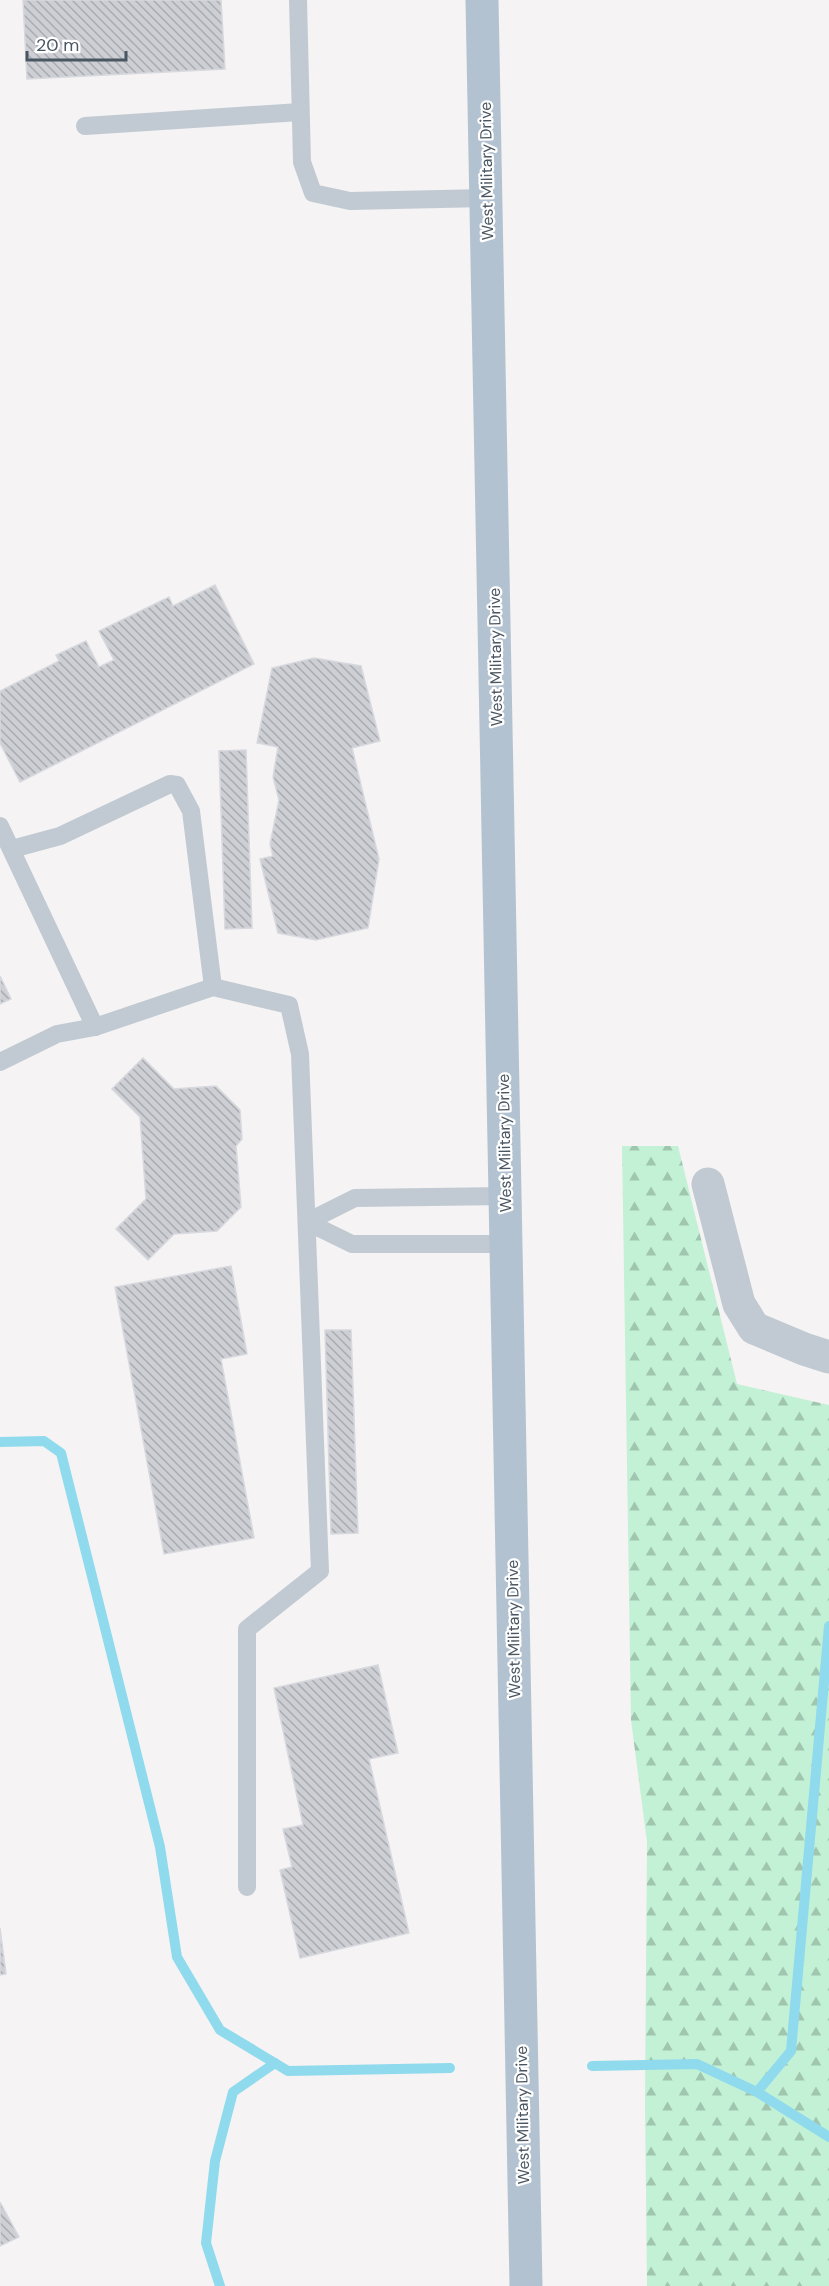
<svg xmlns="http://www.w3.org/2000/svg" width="829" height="2286" viewBox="0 0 829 2286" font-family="'DM Sans',sans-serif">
<defs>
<pattern id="forest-firs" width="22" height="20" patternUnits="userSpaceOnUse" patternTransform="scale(1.5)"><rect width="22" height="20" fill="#c3f1d5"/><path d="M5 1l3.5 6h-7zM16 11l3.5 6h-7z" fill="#a0c6b0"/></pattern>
<pattern id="building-back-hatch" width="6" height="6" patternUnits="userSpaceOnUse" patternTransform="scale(1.5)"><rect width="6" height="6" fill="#cdcfd5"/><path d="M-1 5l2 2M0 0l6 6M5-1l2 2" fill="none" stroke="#a8abb0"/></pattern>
</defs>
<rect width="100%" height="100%" fill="#f5f3f3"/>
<path fill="url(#forest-firs)" d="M 622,1146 L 678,1146 L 737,1384 L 829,1405 L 829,2286 L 647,2286 L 645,2104 L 647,1842 L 631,1720 Z"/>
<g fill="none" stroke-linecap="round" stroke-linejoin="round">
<g stroke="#90daee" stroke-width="10">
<path d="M 0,1442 L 44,1441 L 61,1453 L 160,1847 L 177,1957 L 220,2030 L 288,2071 L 450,2068"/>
<path d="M 829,1626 L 791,2051 L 757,2092 L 829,2137"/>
<path d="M 592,2066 L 697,2064 L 757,2092"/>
<path d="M 220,2286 L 206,2243 L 215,2161 L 233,2092 L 275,2063"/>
</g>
</g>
<g fill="url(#building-back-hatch)" stroke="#d7d9de" stroke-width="1.5">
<path d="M 23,0 L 221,0 L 225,69 L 27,79 Z"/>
<path d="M 215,585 L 254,664 L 20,782 L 0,743 L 0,691 L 59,661 L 56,655 L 86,641 L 99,667 L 114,660 L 99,631 L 169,597 L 173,606 Z"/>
<path d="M 314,658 L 361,666 L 380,741 L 352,748 L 379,859 L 368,928 L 316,940 L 278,933 L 260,859 L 273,856 L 270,844 L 279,800 L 273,777 L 278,747 L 257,743 L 272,668 Z"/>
<path d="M 246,750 L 252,928 L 225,929 L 219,751 Z"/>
<path d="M 0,976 L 11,999 L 0,1004 Z"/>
<path d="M 143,1058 L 174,1089 L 216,1086 L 240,1110 L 242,1139 L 236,1146 L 241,1207 L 217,1231 L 174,1234 L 148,1260 L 116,1229 L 146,1199 L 140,1117 L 112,1089 Z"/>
<path d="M 231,1266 L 247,1354 L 221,1359 L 254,1538 L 164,1554 L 115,1287 Z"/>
<path d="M 325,1330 L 351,1330 L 358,1533 L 331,1534 Z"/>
<path d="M 378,1665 L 398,1753 L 369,1759 L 409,1933 L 300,1958 L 280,1870 L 292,1867 L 283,1829 L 303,1825 L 274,1688 Z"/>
<path d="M 0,1928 L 6,1974 L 0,1975 Z"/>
<path d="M 0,2202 L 19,2237 L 0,2246 Z"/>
</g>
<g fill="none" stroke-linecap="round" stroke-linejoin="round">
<g stroke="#c1cad2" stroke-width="18">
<path d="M 298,0 L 302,162 L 313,193 L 350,201 L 486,198"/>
<path d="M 85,126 L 300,112"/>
<path d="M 0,826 L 95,1027"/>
<path d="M 12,849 L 60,836 L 170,784 L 177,785 L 191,811 L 213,987"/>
<path d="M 0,1062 L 57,1034 L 95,1027 L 213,987 L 289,1005 L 300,1054 L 320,1571 L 247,1629 L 247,1887"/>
<path d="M 307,1222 L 355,1198 L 505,1196"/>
<path d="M 307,1222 L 352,1244 L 505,1244"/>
</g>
<path stroke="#c1cad2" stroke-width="33" d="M 708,1184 L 739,1304 L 754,1328 L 804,1349 L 829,1357"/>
<path stroke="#b3c2d1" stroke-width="33" d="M 482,0 L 526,2286"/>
</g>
<g text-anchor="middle" stroke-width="4.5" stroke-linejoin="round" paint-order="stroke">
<g font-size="16" fill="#4a5661" stroke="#fff">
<text transform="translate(486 171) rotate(-91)" y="6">West Military Drive</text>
<text transform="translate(495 657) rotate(-91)" y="6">West Military Drive</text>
<text transform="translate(504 1143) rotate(-91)" y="6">West Military Drive</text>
<text transform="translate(513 1629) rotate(-91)" y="6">West Military Drive</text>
<text transform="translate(522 2115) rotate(-91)" y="6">West Military Drive</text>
</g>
</g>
<path d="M27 51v9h99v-9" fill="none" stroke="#4a5661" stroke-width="3"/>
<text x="36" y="51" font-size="18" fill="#4a5661" stroke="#ffffff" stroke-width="4.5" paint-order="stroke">20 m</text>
</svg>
